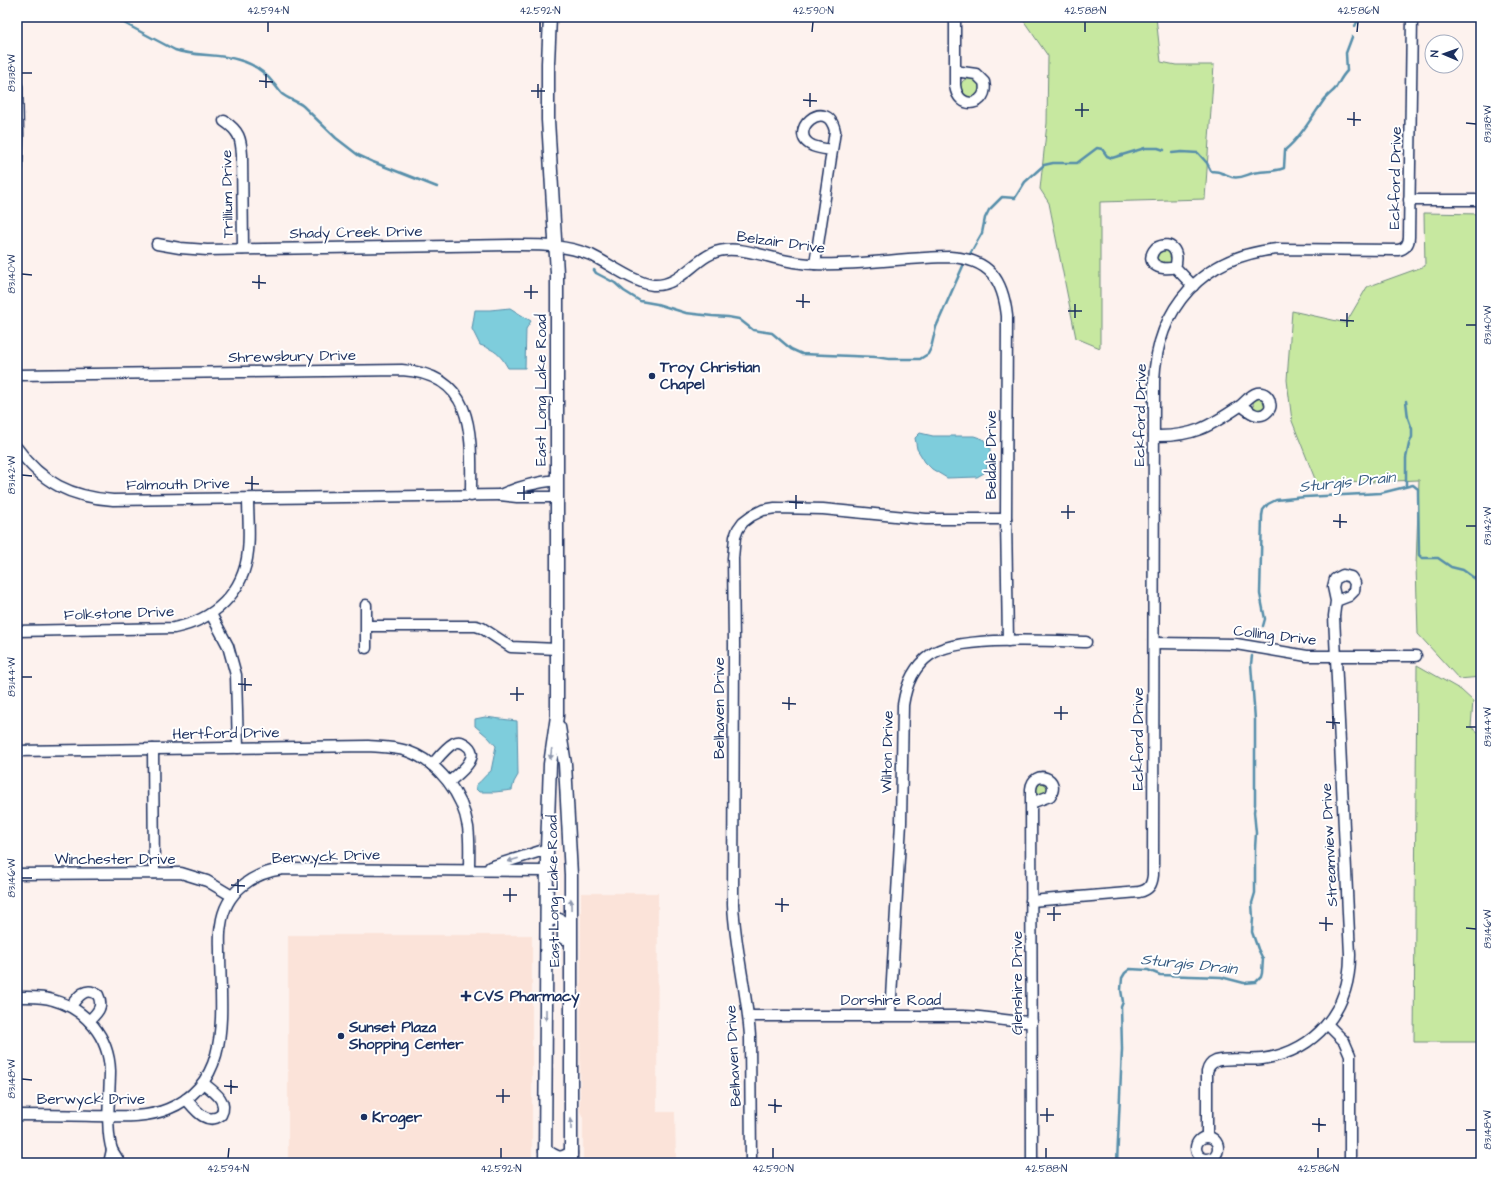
<svg xmlns="http://www.w3.org/2000/svg" width="1498" height="1180" viewBox="0 0 1498 1180" font-family="'Architects Daughter',sans-serif">
<rect width="100%" height="100%" fill="#fdf2ee"/>
<filter id="ink" filterUnits="userSpaceOnUse"><feTurbulence type="fractalNoise" baseFrequency=".025" numOctaves="2"/><feDisplacementMap in="SourceGraphic" scale="8" xChannelSelector="R" yChannelSelector="G"/><feConvolveMatrix kernelMatrix="1 2 1 2 8 2 1 2 1" color-interpolation-filters="sRGB"/></filter>
<g filter="url(#ink)">
<g fill="#fbe3d9">
<path d="M 581,893 L 658,893 L 657,1112 L 675,1112 L 676,1163 L 583,1163 L 583,1118 L 580,1111 Z"/>
<rect x="288" y="935" width="244" height="228"/>
</g>
<g fill="#c7e8a0" stroke="#718c7f">
<path d="M 1021,17 L 1156,17 L 1161,62 L 1176,65 L 1214,65 L 1205,199 L 1100,202 L 1100,348 L 1076,338 L 1049,203 L 1040,189 L 1047,123 L 1048,56 Z"/>
<circle cx="970" cy="88" r="10"/>
<path d="M 1424,213 L 1481,214 L 1481,677 L 1459,679 L 1418,634 L 1416,566 L 1419,480 L 1317,484 L 1292,421 L 1287,380 L 1292,311 L 1346,323 L 1367,287 L 1425,266 Z"/>
<circle cx="1164" cy="257" r="8"/>
<circle cx="1259" cy="404" r="6"/>
<path d="M 1417,665 L 1461,690 L 1473,701 L 1471,727 L 1481,734 L 1481,1042 L 1414,1042 Z"/>
<circle cx="1042" cy="788" r="6"/>
</g>
<g fill="#7ecddc" stroke="#568eaa">
<path d="M 510,308 L 531,321 L 526,329 L 525,368 L 508,368 C 500,354 495,350 480,345 L 472,329 L 475,310 L 490,310 Z"/>
<path d="M 920,433 L 933,436 L 974,436 L 983,439 L 990,448 L 990,461 L 984,473 L 977,477 L 947,478 L 932,469 L 925,462 L 917,449 L 915,438 Z"/>
<path d="M 485,717 L 517,721 L 518,775 L 514,782 L 512,790 L 495,792 L 479,792 L 476,789 L 476,785 C 482,781 485,775 491,771 L 496,746 L 488,737 L 475,726 L 475,719 Z"/>
</g>
<g fill="none" stroke-linecap="round" stroke-linejoin="round">
<g stroke="#568eaa" stroke-width="2.5">
<path d="M 117,17 L 122,22 L 175,50 C 196,57 218,53 239,60 C 254,64 265,72 274,84 C 277,87 279,91 282,94 C 288,99 297,101 303,106 L 336,138 L 358,155 L 373,162 L 437,187"/>
<path d="M 1355,26 L 1360,17"/>
<path d="M 1172,153 L 1182,152 L 1198,153 L 1207,163 L 1211,171 C 1221,171 1223,174 1232,177 C 1240,179 1246,175 1253,173 C 1264,171 1274,172 1284,168 L 1285,150 C 1300,138 1312,117 1324,100 C 1327,96 1331,93 1335,89 C 1339,83 1341,77 1347,71 L 1346,53 L 1352,37"/>
<path d="M 970,254 L 982,233 L 985,218 L 989,210 L 1002,197 L 1015,198 L 1025,182 L 1044,165 L 1053,163 L 1077,163 L 1097,148 L 1102,149 L 1107,156 L 1112,158 L 1145,148 L 1158,148 L 1164,150"/>
<path d="M 594,270 L 596,273 L 615,283 L 624,291 L 640,301 L 657,304 L 686,313 L 712,316 L 728,317 L 739,319 L 753,330 L 772,333 L 791,349 L 802,354 L 876,357 L 889,359 L 920,359 L 928,354 L 931,348 L 936,327 L 963,266"/>
<path d="M 1406,401 L 1408,418 L 1412,429 L 1412,437 L 1409,444 L 1406,458 L 1406,486"/>
<path d="M 1263,626 L 1265,619 L 1260,594 L 1262,516 L 1263,510 L 1268,504 L 1276,500 L 1305,497 L 1381,493 L 1413,485 L 1418,489 L 1418,491 L 1419,555 L 1422,558 L 1438,558 L 1451,567 L 1463,570 L 1474,578 L 1481,581"/>
<path d="M 1117,1163 L 1122,1049 L 1121,1007 L 1123,1002 L 1121,990 L 1122,978 L 1125,973 L 1130,969 L 1148,970 L 1160,975 L 1221,977 L 1244,983 L 1256,982 L 1261,977 L 1262,973 L 1263,959 L 1258,949 L 1252,932 L 1253,918 L 1252,903 L 1255,893 L 1255,848 L 1256,833 L 1254,812 L 1255,804 L 1255,720 L 1251,664 L 1252,656"/>
</g>
<g stroke="#1b2f5e" stroke-width="13">
<g id="minor">
<path d="M 955,17 L 955,85 C 958,113 990,105 984,82 L 976,74 L 955,71"/>
<path d="M 17,86 L 18,134 L 17,168"/>
<path d="M 224,121 C 239,131 241,138 242,155 L 243,249"/>
<path d="M 1409,200 L 1481,200"/>
<path d="M 157,244 L 180,248 L 207,250 L 510,245 C 539,245 564,244 591,255 C 608,263 635,283 653,285 C 683,287 697,252 725,250 C 739,248 753,253 767,256 C 782,260 798,264 814,264 C 860,266 905,257 950,257 C 990,259 1003,280 1007,316 L 1006,519 L 1008,641"/>
<path d="M 815,264 L 835,131 C 827,94 784,133 813,146 C 818,148 825,149 831,150"/>
<path d="M 1175,267 C 1159,272 1143,262 1156,248 C 1172,239 1180,253 1175,267 L 1193,286"/>
<path d="M 17,375 L 402,370 C 478,375 471,439 471,496"/>
<path d="M 1154,436 C 1192,437 1209,427 1240,406 C 1245,402 1250,395 1257,393 C 1264,392 1269,396 1270,403 C 1271,406 1270,409 1268,411 C 1259,421 1248,411 1241,405"/>
<path d="M 17,448 C 42,483 71,497 113,500 L 500,495"/>
<path d="M 557,497 L 517,497 L 500,495 C 520,486 536,482 557,480"/>
<path d="M 366,605 L 366,648"/>
<path d="M 211,614 L 228,646 L 236,675 L 238,748"/>
<path d="M 367,626 L 476,626 L 482,628 L 511,647 L 557,649"/>
<path d="M 17,631 L 174,628 C 214,620 244,593 248,551 C 250,534 248,516 248,499"/>
<path d="M 1154,643 L 1236,644 L 1307,656 L 1416,656"/>
<path d="M 153,749 L 154,873"/>
<path d="M 17,751 L 368,746 C 382,747 395,747 407,751 C 439,762 463,795 468,827 C 470,841 469,855 469,870"/>
<path d="M 432,765 C 438,758 445,748 454,743 C 458,741 462,742 465,744 C 484,756 458,774 449,782"/>
<path d="M 1031,803 L 1050,796 C 1062,778 1033,768 1031,789 L 1032,1163"/>
<path d="M 490,867 L 547,849"/>
<path d="M 17,874 L 181,873 L 207,881 L 232,896"/>
<path d="M 1031,901 L 1139,892 C 1149,890 1152,885 1153,875 L 1154,381 C 1157,307 1203,256 1277,249 L 1398,250 C 1405,249 1409,244 1409,237 L 1412,17"/>
<path d="M 17,997 C 29,997 42,996 53,1000 C 86,1009 109,1037 110,1071 C 110,1095 105,1128 112,1150"/>
<path d="M 71,1006 C 78,996 86,986 98,995 C 104,1007 97,1013 89,1021"/>
<path d="M 890,1015 L 901,823 L 903,705 C 906,685 913,667 930,655 C 957,635 1050,641 1086,642"/>
<path d="M 749,1016 L 963,1016 C 986,1016 1008,1022 1032,1022"/>
<path d="M 1327,1024 L 1344,1041 L 1350,1055 L 1350,1163"/>
<path d="M 186,1099 C 195,1109 206,1126 221,1115 C 229,1101 213,1091 203,1083"/>
<path d="M 17,1115 C 42,1115 67,1115 93,1116 C 117,1116 144,1119 168,1109 C 234,1082 220,1010 220,952 C 220,943 219,934 221,925 C 225,892 252,873 283,869 L 547,871"/>
<circle cx="1207" cy="1148" r="11"/>
<path d="M 1207,1137 L 1207,1072 C 1208,1067 1211,1063 1216,1061 C 1228,1057 1249,1061 1262,1059 C 1316,1051 1350,1010 1350,955 L 1334,616 L 1336,601 L 1349,596 L 1354,591 L 1355,583 L 1351,577 L 1343,575 L 1335,579 L 1333,587 L 1336,601"/>
<path d="M 109,1163 L 112,1150 L 120,1163"/>
<path d="M 751,1163 L 750,1036 C 747,992 735,949 733,904 L 734,644 L 733,558 L 735,537 L 738,529 L 743,522 L 751,516 L 763,510 L 775,508 L 823,509 L 926,519 L 1006,519"/>
</g>
</g>
<g stroke="#1b2f5e" stroke-width="15">
<g id="major">
<path d="M 559,727 L 565,764 L 571,875 L 571,1163"/>
<path d="M 547,920 C 564,916 564,924 564,938"/>
<path d="M 545,1150 C 556,1157 559,1161 571,1153"/>
<path d="M 545,1163 L 547,849 L 550,764 L 557,716 L 557,273 L 548,120 L 548,63 L 550,17"/>
</g>
</g>
<use href="#minor" stroke="#fff" stroke-width="10"/>
<use href="#major" stroke="#fff" stroke-width="12"/>
</g>
<defs><path id="oneway-solid" d="M-6-.8H1V-3.2L6.5 0L1 3.2V.8H-6Z"/></defs>
<g fill="#8d97ae">
<use href="#oneway-solid" transform="translate(551 754) rotate(98)"/>
<use href="#oneway-solid" transform="translate(513 860) rotate(162)"/>
<use href="#oneway-solid" transform="translate(571 904) rotate(-91)"/>
<use href="#oneway-solid" transform="translate(546 1015) rotate(90)"/>
<use href="#oneway-solid" transform="translate(571 1124) rotate(-90)"/>
</g>
</g>
<path fill="none" stroke="#1b2f5e" stroke-width="1.5" d="M 268,32 L 268,22M 540,32 L 540,22M 812,32 L 813,22M 1085,32 L 1085,22M 1357,32 L 1358,22M 22,73 L 32,73M 259,81 L 273,82M 266,88 L 266,74M 531,91 L 545,91M 538,98 L 538,84M 803,100 L 817,101M 810,107 L 810,93M 1075,110 L 1089,110M 1082,117 L 1082,103M 1347,119 L 1361,120M 1466,123 L 1476,124M 1354,126 L 1354,112M 22,274 L 32,275M 252,282 L 266,283M 259,289 L 259,275M 524,292 L 538,292M 531,299 L 531,285M 796,301 L 810,302M 803,308 L 803,294M 1068,311 L 1082,311M 1075,318 L 1075,304M 1340,320 L 1354,321M 1466,325 L 1476,325M 1347,327 L 1347,313M 22,475 L 32,476M 245,483 L 259,484M 252,490 L 252,476M 517,493 L 531,493M 524,500 L 524,486M 789,502 L 803,503M 796,509 L 796,495M 1061,512 L 1075,512M 1068,519 L 1068,505M 1333,521 L 1347,522M 1466,526 L 1476,526M 1340,528 L 1340,514M 22,677 L 32,677M 238,684 L 252,685M 245,691 L 245,678M 510,694 L 524,694M 517,701 L 517,687M 782,703 L 796,704M 789,710 L 789,697M 1054,713 L 1068,713M 1061,720 L 1061,706M 1326,722 L 1340,723M 1466,727 L 1476,727M 1333,729 L 1333,716M 22,878 L 32,878M 231,885 L 245,886M 238,893 L 238,879M 503,895 L 517,895M 510,902 L 510,888M 775,904 L 789,905M 782,912 L 782,898M 1047,914 L 1061,914M 1054,921 L 1054,907M 1319,923 L 1333,924M 1466,928 L 1476,929M 1326,931 L 1326,917M 22,1079 L 32,1080M 224,1086 L 238,1087M 231,1094 L 231,1080M 496,1096 L 510,1096M 503,1103 L 503,1089M 768,1105 L 782,1106M 775,1113 L 775,1099M 1040,1115 L 1054,1115M 1047,1122 L 1047,1108M 1312,1124 L 1326,1125M 1466,1130 L 1476,1130M 1319,1132 L 1319,1118M 228,1158 L 229,1148M 501,1158 L 501,1148M 773,1158 L 773,1148M 1046,1158 L 1046,1148M 1318,1158 L 1318,1148"/>
<g fill="#1b2f5e" stroke="#fff" stroke-width="1.5">
<circle cx="652" cy="376" r="4"/>
<path d="M464 990h4v4h4v4h-4v4h-4v-4h-4v-4h4z"/>
<circle cx="341" cy="1036" r="4"/>
<circle cx="364" cy="1117" r="4"/>
</g>
<g text-anchor="middle" stroke-width="4" stroke-linejoin="round" paint-order="stroke">
<g font-size="15" fill="#1b2f5e" stroke="#fff">
<text transform="translate(1395 178) rotate(-89)" y="5">Eckford Drive</text>
<text transform="translate(227 194) rotate(-91)" y="5">Trillium Drive</text>
<text transform="translate(356 232) rotate(-1)" y="5">Shady Creek Drive</text>
<text transform="translate(781 242) rotate(8)" y="5">Belzair Drive</text>
<text transform="translate(292 356) rotate(-1)" y="5">Shrewsbury Drive</text>
<text transform="translate(541 390) rotate(-90)" y="5">East Long Lake Road</text>
<text transform="translate(1140 415) rotate(-89)" y="5">Eckford Drive</text>
<text transform="translate(991 455) rotate(-90)" y="5">Beldale Drive</text>
<text transform="translate(178 484) rotate(-1)" y="5">Falmouth Drive</text>
<text transform="translate(119 613) rotate(-2)" y="5">Folkstone Drive</text>
<text transform="translate(1275 635) rotate(7)" y="5">Colling Drive</text>
<text transform="translate(719 708) rotate(-90)" y="5">Belhaven Drive</text>
<text transform="translate(226 733) rotate(-1)" y="5">Hertford Drive</text>
<text transform="translate(1138 739) rotate(-90)" y="5">Eckford Drive</text>
<text transform="translate(887 752) rotate(-89)" y="5">Wilton Drive</text>
<text transform="translate(1329 845) rotate(-93)" y="5">Streamview Drive</text>
<text transform="translate(326 856) rotate(-2)" y="5">Berwyck Drive</text>
<text x="115" y="864">Winchester Drive</text>
<text transform="translate(553 891) rotate(-91)" y="5">East Long Lake Road</text>
<text transform="translate(1017 983) rotate(-90)" y="5">Glenshire Drive</text>
<text x="891" y="1005">Dorshire Road</text>
<text transform="translate(733 1056) rotate(-93)" y="5">Belhaven Drive</text>
<text x="91" y="1104">Berwyck Drive</text>
</g>
<g font-size="15" font-weight="bold" fill="#1b2f5e" stroke="#fff" text-anchor="start">
<text x="660" y="372">Troy Christian<tspan x="660" dy="17">Chapel</tspan></text>
<text x="474" y="1001">CVS Pharmacy</text>
<text x="349" y="1032">Sunset Plaza<tspan x="349" dy="17">Shopping Center</tspan></text>
<text x="372" y="1122">Kroger</text>
</g>
<g font-size="16" font-style="italic" fill="#395e84" stroke="#fff">
<text transform="translate(1347 481) rotate(-6)" y="6">Sturgis Drain</text>
<text transform="translate(1189 963) rotate(6)" y="6">Sturgis Drain</text>
</g>
</g>
<rect width="1498" height="1180" fill="none" stroke="#fff" stroke-width="44"/>
<g transform="translate(1444 54) rotate(272)"><circle r="19" fill="#ffffff" stroke="#a4acbf"/>
<path d="M0-3L7 15L0 10L-7 15Z" fill="#1b2f5e"/>
<text y="-6" font-size="11" font-weight="bold" text-anchor="middle" fill="#1b2f5e">N</text>
</g>
<rect x="22" y="22" width="1454" height="1136" fill="none" stroke="#1b2f5e" stroke-width="1.5"/>
<g font-size="10" text-anchor="middle" fill="#1b2f5e">
<text x="268" y="14">42.594°N</text>
<text x="540" y="14">42.592°N</text>
<text x="813" y="14">42.590°N</text>
<text x="1085" y="14">42.588°N</text>
<text x="1358" y="14">42.586°N</text>
<text transform="translate(11 73) rotate(-90)" y="4">83.138°W</text>
<text transform="translate(1487 124) rotate(-90)" y="4">83.138°W</text>
<text transform="translate(11 274) rotate(-90)" y="4">83.140°W</text>
<text transform="translate(1487 325) rotate(-90)" y="4">83.140°W</text>
<text transform="translate(11 475) rotate(-90)" y="4">83.142°W</text>
<text transform="translate(1487 526) rotate(-90)" y="4">83.142°W</text>
<text transform="translate(11 677) rotate(-90)" y="4">83.144°W</text>
<text transform="translate(1487 727) rotate(-90)" y="4">83.144°W</text>
<text transform="translate(11 878) rotate(-90)" y="4">83.146°W</text>
<text transform="translate(1487 929) rotate(-90)" y="4">83.146°W</text>
<text transform="translate(11 1079) rotate(-90)" y="4">83.148°W</text>
<text transform="translate(1487 1130) rotate(-90)" y="4">83.148°W</text>
<text x="228" y="1172">42.594°N</text>
<text x="501" y="1172">42.592°N</text>
<text x="773" y="1172">42.590°N</text>
<text x="1046" y="1172">42.588°N</text>
<text x="1318" y="1172">42.586°N</text>
</g>
</svg>
